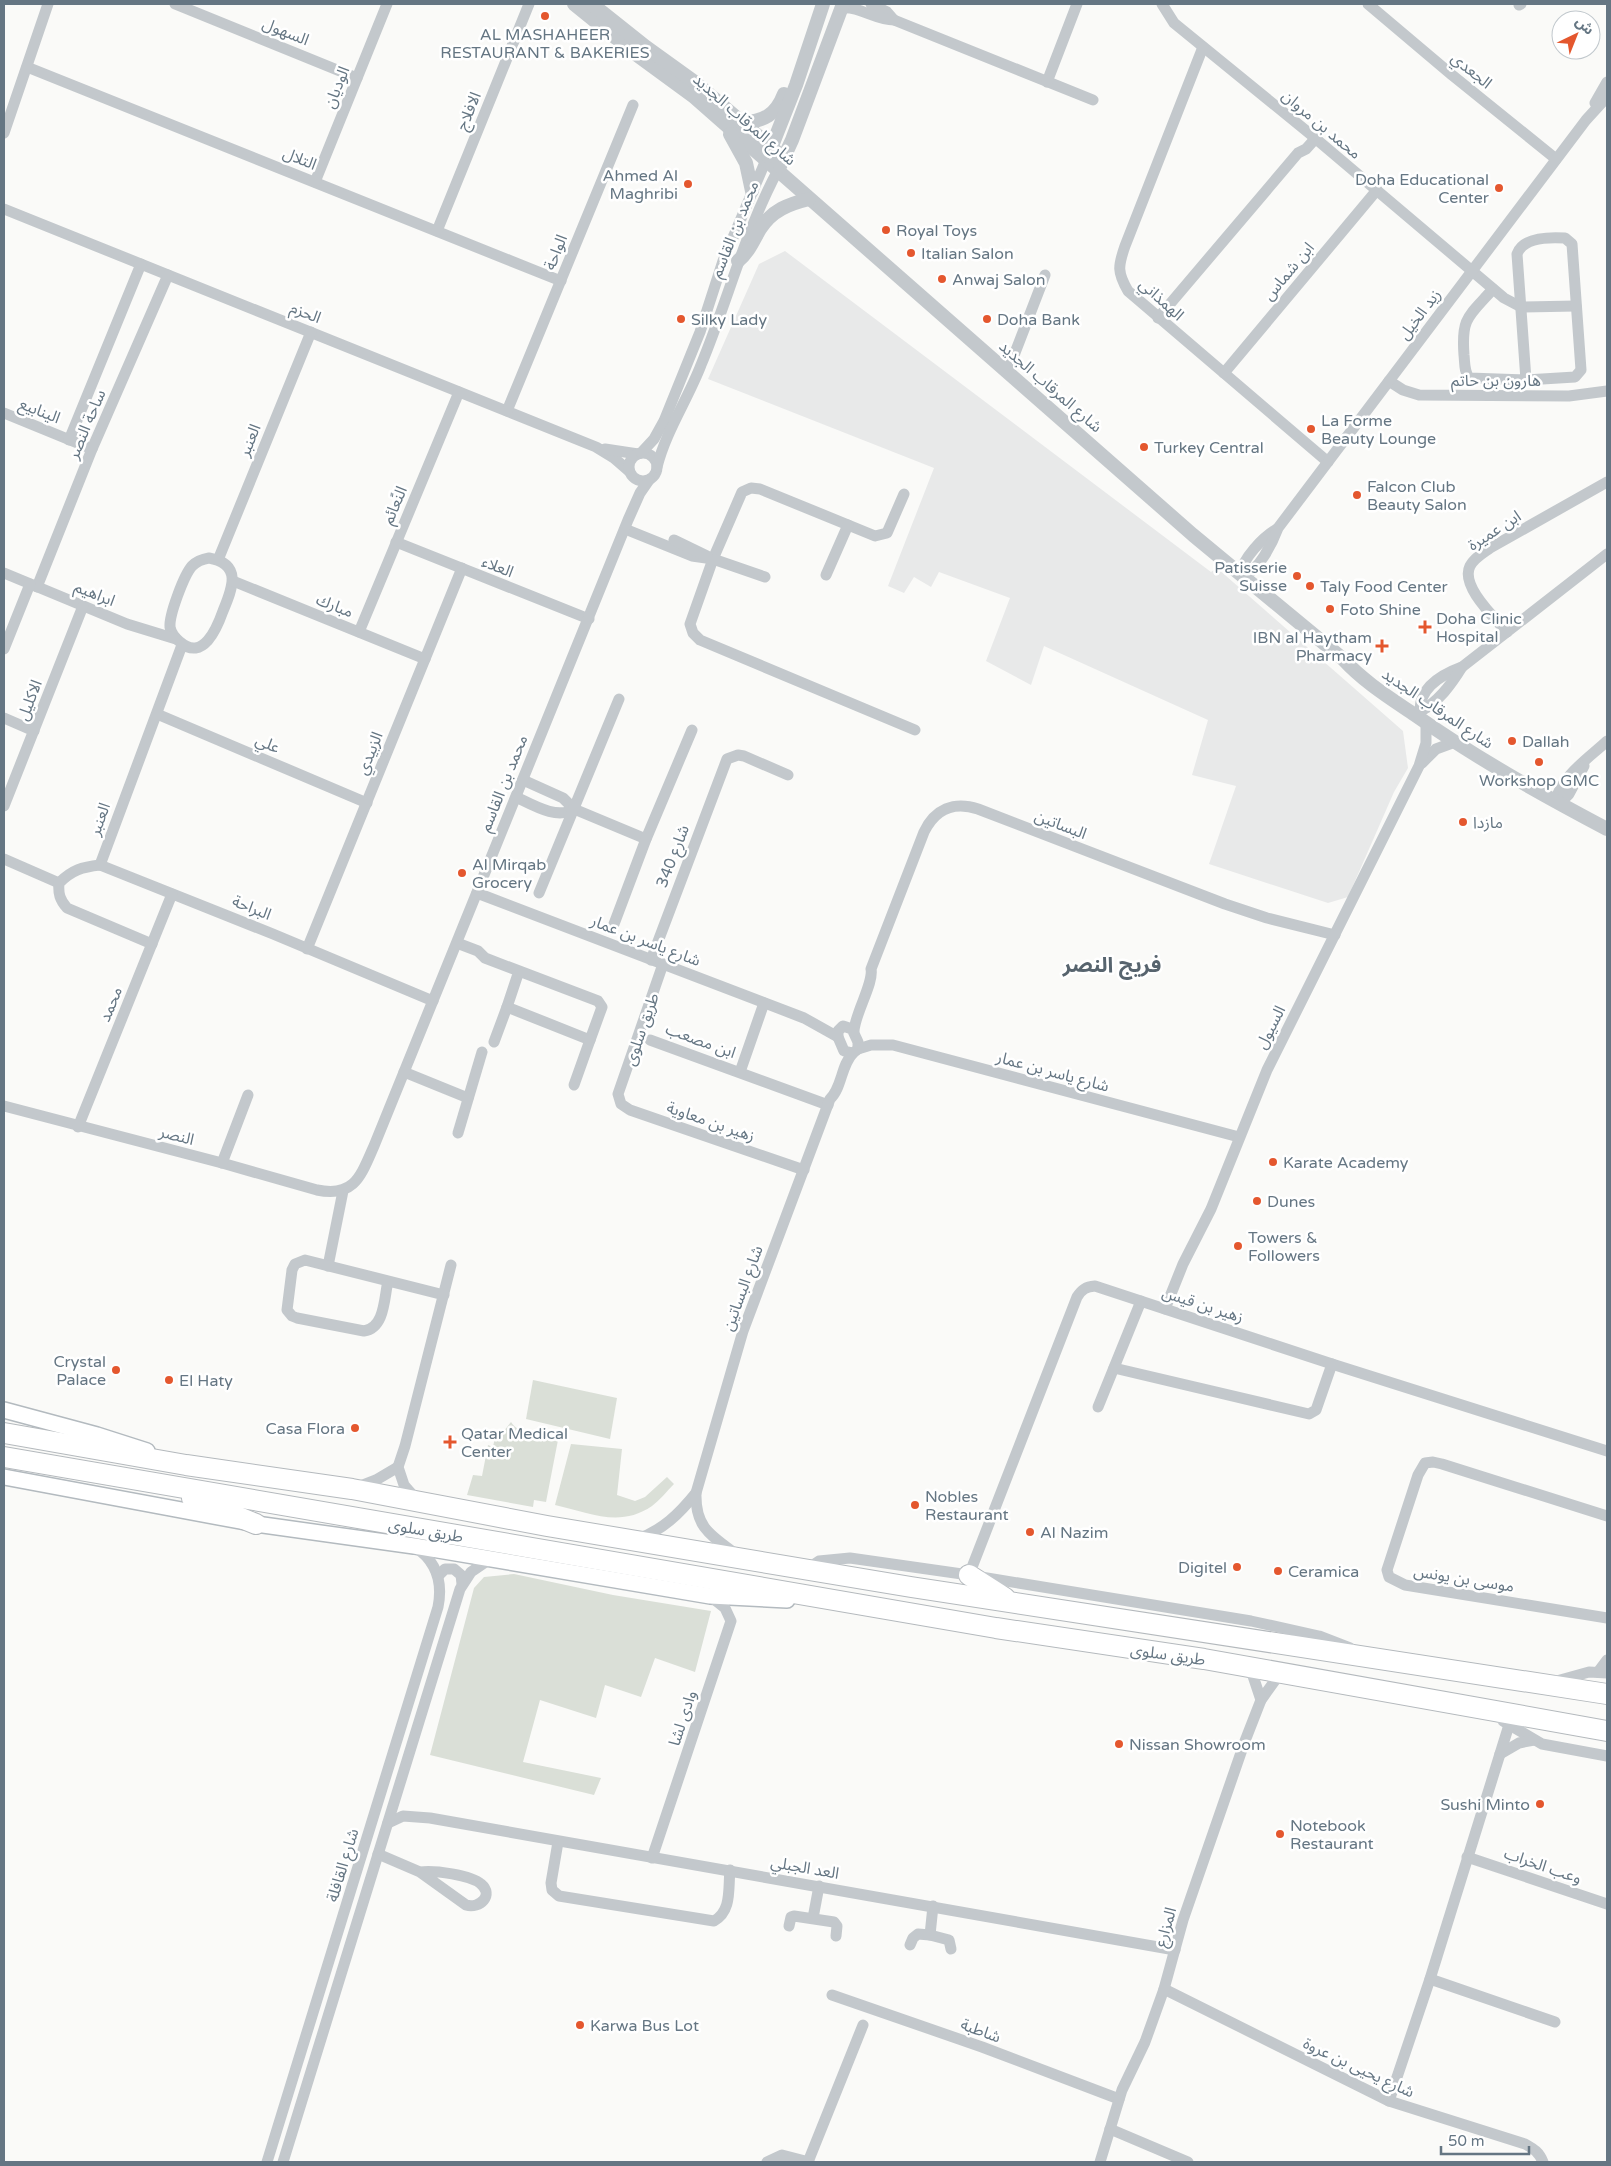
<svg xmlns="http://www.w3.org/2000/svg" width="1611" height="2166" viewBox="0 0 1611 2166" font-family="'Varela Round','Noto Sans Arabic',sans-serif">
<rect width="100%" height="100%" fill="#fafaf8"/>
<path fill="#e8e9e9" d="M 785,251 L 1211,572 L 1217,568 L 1403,731 L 1408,768 L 1394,792 L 1348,897 L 1328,903 L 1209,864 L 1236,786 L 1192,775 L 1208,720 L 1044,646 L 1031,685 L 986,661 L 1010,598 L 939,572 L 931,587 L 914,577 L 904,593 L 888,586 L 934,468 L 708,379 L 759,264 Z"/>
<g fill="#dadfd7">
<path d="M 533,1380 L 617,1398 L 610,1439 L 526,1419 Z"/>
<path d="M 511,1422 C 520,1436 543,1437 558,1440 L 546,1502 L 534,1500 L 533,1507 L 467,1495 L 473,1475 L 482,1476 L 488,1445 L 493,1447 L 496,1432 L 504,1431 Z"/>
<path d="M 571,1444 L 622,1449 L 617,1495 L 635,1501 L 645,1497 L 667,1477 L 674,1484 C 667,1491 660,1500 652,1506 C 620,1528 590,1513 555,1505 Z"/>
<path d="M 514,1574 L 613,1595 L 711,1611 L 695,1672 L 655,1658 L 641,1697 L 605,1685 L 596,1718 L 540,1700 L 523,1762 L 601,1778 L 594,1795 L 430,1755 L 474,1588 L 484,1577 Z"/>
</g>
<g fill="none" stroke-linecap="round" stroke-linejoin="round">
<g stroke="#b3babf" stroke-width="18">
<g id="secondary">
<path d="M 4,1410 L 97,1435 L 147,1451"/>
<path d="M 4,1477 L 256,1524 L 414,1546 L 710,1596 L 787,1600"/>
</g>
</g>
<g stroke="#b4b9bd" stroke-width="22">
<g id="motorway">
<path d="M 4,1433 L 186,1465 L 352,1489 L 547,1526 L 911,1587 L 1607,1694"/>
<path d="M 4,1457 L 996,1628 L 1204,1659 L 1607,1731"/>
<path d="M 192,1498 L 256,1524"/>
<path d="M 969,1575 L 1005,1598"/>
</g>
</g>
<g stroke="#c3c8cc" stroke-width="11">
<path d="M 175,4 L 357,78"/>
<path d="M 871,4 L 887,12 L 894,20"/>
<path d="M 1162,4 L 1174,23 L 1309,133 L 1504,298 L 1521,307 L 1576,306"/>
<path d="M 1368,4 L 1452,75 L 1556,159"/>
<path d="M 1519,5 L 1521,4"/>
<path d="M 841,8 C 860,6 875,20 894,20 L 1093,100"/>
<path d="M 1203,47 L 1125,246 C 1118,266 1117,272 1128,291 L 1328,462"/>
<path d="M 27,67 L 561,281"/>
<path d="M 1047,82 L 1077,4"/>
<path d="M 1595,103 L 1607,82"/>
<path d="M 4,133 L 48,4"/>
<path d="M 315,182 L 387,4"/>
<path d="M 4,209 L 596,447 L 614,458 L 629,471"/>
<path d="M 437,231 L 529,4"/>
<path d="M 1493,289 C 1469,316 1461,317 1464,355 C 1465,364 1464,371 1469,378 L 1526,380 L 1575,377 L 1581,370 L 1572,244 L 1565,238 C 1549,237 1523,237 1517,254 L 1526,380"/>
<path d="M 1158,318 L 1298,153 L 1306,149 L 1315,139"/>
<path d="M 1008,371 L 1045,275"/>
<path d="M 1224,373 L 1377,190"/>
<path d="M 1389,381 L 1403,390 L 1419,395 L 1569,396 L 1607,391"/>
<path d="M 507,411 L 633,105"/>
<path d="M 4,413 L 92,449"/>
<path d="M 69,440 L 141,264"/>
<path d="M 605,449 L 638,454"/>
<circle cx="643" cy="467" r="14"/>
<path d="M 641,453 L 654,439 L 664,421 L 700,332 L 723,261 L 766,160"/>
<path d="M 657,467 C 666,431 688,399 701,365 C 728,300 744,234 778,170"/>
<path d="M 904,494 L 887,533 L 875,536 L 760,489 L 751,488 L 742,492 L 713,559 L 690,624 L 693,633 L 700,640 L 915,730"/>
<path d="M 625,529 L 692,556 L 713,559 L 765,577"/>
<path d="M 674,540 L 707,556"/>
<path d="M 396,542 L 589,619"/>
<path d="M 209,558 C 243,564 232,589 223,611 C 217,628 203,662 180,642 C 175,638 171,633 170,627 C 169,615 184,575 192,566 C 197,561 203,559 209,558 Z"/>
<path d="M 218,560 L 311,332"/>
<path d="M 4,573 L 127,624 L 176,639"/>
<path d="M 826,575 L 848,525"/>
<path d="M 1240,575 C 1242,559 1263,537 1277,529"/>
<path d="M 1243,577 C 1259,570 1272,544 1278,528 L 1586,120 L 1607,97"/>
<path d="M 233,581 L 425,659"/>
<path d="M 37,587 L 92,449 L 168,275"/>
<path d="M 359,632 L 459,392"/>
<path d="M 1507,632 C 1495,618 1460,586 1470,566 C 1474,558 1483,553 1490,548 L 1607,482"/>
<path d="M 4,649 L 30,584"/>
<path d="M 1420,710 C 1420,687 1443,674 1462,667 L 1607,554"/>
<path d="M 1421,711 C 1439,701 1451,685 1462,667"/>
<path d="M 157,714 L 367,803"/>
<path d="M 4,718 L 34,731"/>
<path d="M 1422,763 L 1436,749 L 1455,742"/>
<path d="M 523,780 L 563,798 L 574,809 L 646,839"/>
<path d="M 516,797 C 533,805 557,820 574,809"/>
<path d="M 1555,802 C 1561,776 1589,758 1607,741"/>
<path d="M 1559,804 L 1569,794 L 1584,766"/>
<path d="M 4,806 L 83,606"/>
<path d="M 4,859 L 59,883"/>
<path d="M 100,865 L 182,645"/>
<path d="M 477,893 L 804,1018 L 838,1037"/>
<path d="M 539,893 L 619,699"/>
<path d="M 614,924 L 646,839 L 692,730"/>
<path d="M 457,943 L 478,951 L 485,958 L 598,1001 L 602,1007 L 590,1040 L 507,1007 L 519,971"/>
<path d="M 152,944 L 67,908 C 60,900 58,894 59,883 C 72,870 82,867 100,865 L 273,934 L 433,1001"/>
<path d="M 307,949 L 462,568"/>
<path d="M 651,960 L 727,759 L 738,755 L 744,756 L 788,775"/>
<path d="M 663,964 L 618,1094 L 621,1104 L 630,1110 L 804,1170"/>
<path d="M 843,1026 L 852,1029 L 858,1042 L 858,1049 L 853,1053 L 844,1051 L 838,1037 L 838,1031 Z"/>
<path d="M 854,1031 C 855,1013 874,983 871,969 L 924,832 C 935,809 954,801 978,809 L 1225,904 L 1267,918 L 1335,935"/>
<path d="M 650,1040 L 828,1105"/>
<path d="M 494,1042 L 507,1007"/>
<path d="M 858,1049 L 871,1045 L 893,1045 L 1239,1137"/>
<path d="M 404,1072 L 468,1098"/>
<path d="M 740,1072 L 764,1003"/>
<path d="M 574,1085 L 590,1040"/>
<path d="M 4,1106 L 222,1163 L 317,1190 C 355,1198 361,1175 374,1146 L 628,520 L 640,493 L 649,480"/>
<path d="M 78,1127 L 172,894"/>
<path d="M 458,1133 L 482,1052"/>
<path d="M 222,1163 L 248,1095"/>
<path d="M 328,1266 L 343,1191"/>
<path d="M 388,1281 C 384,1298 385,1328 364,1331 L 297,1318 L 292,1316 L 287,1310 L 292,1270 L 295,1264 L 305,1260 L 444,1295"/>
<path d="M 1165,1309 L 1183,1264 L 1211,1209 L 1267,1070 L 1419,766 L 1426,743 L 1426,723"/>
<path d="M 1114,1368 L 1309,1414 L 1316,1410 L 1332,1364"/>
<path d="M 1098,1407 L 1141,1301"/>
<path d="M 358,1487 L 376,1480 L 398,1467"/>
<path d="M 418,1501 L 404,1485 L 398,1467 L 405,1446 L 451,1265"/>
<path d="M 1607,1516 L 1442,1464 L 1433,1462 L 1425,1463 L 1418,1475 L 1387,1570 L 1389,1577 L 1405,1585 L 1607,1618"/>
<path d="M 637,1539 C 662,1531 680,1513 696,1493"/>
<path d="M 736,1554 C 710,1535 695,1527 696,1493 L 743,1331 L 830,1099 C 842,1088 841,1065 853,1053"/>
<path d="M 807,1569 L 819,1561 L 850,1558 L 969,1575 L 1251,1621 L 1319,1636 L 1350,1648"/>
<path d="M 969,1575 L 1077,1297 C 1082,1289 1086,1287 1095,1286 L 1332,1364 L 1607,1451"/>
<path d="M 438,1576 L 445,1569 L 454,1569 L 461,1575 L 462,1584"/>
<path d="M 1250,1667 L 1261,1700"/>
<path d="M 1598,1672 L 1607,1660"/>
<path d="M 1553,1682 L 1589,1672 L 1607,1673"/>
<path d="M 1503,1721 L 1542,1744 L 1607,1756"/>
<path d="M 1500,1754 L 1519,1743 L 1534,1740"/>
<path d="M 388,1823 L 403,1816 L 430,1818 L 1175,1950"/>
<path d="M 558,1842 L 551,1883 L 552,1890 L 559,1896 L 714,1921 C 732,1911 728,1889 730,1870"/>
<path d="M 378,1854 L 420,1872 L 466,1905 C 480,1909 494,1895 481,1884 C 471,1875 434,1870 420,1872"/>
<path d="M 1467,1857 L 1607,1904"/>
<path d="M 652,1858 L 731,1621 L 725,1608 L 710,1596"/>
<path d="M 813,1918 L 819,1886"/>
<path d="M 789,1926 L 791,1917 L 794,1916 L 834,1922 L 837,1926 L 836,1936"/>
<path d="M 930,1935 L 933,1906"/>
<path d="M 910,1945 L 913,1938 L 918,1934 L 930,1935 L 949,1940 L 951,1949"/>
<path d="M 1430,1979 L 1555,2022"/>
<path d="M 1164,1989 L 1389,2101 L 1525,2144 C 1534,2149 1539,2152 1543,2162"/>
<path d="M 832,1995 L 982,2047 L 1119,2099"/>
<path d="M 1389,2101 L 1430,1979 L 1509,1725"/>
<path d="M 1110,2129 L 1188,2162"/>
<path d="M 267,2162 L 438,1607 C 443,1582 436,1561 415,1547"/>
<path d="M 283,2162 L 460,1589 L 471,1572 L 490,1559"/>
<path d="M 767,2162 L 782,2155 L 809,2162"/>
<path d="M 808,2162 L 863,2025"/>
<path d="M 1100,2162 L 1122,2090 L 1145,2042 L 1164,1989 L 1183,1920 L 1245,1741 L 1261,1700 L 1281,1672"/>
</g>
<g stroke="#c3c8cc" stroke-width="14">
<path d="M 574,4 L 637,55 L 693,96 L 1193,535 L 1343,659 C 1364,682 1390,698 1415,715 C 1476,758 1541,794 1607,829"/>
<path d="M 592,4 L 646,47 L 696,83 L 784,158"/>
<path d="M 742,123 C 764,121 776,115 784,94"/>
<path d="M 730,134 L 746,163 L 752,191"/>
<path d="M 768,156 L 796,85 L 823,4"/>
<path d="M 780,166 L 792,140 L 843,4"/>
<path d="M 738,261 C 749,252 753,241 760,229 C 772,210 789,204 809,199"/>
</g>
<use href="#secondary" stroke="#fff" stroke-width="15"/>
<use href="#motorway" stroke="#fff" stroke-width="20"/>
</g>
<g fill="#e4572e" stroke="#fff" stroke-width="2">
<circle cx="545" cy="16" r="5"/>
<circle cx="688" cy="184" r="5"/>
<circle cx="1499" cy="188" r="5"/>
<circle cx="886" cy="230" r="5"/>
<circle cx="911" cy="253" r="5"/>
<circle cx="942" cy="279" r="5"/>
<circle cx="681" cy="319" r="5"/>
<circle cx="987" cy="319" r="5"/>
<circle cx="1311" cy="429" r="5"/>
<circle cx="1144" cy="447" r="5"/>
<circle cx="1357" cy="495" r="5"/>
<circle cx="1297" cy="576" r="5"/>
<circle cx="1310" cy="586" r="5"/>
<circle cx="1330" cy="609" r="5"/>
<path d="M1422.5 619.5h5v5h5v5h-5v5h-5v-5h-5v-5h5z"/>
<path d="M1379.5 638.5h5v5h5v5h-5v5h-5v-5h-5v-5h5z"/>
<circle cx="1512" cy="741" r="5"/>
<circle cx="1539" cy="762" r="5"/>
<circle cx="1463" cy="822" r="5"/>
<circle cx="462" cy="873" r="5"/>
<circle cx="1273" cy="1162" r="5"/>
<circle cx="1257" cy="1201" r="5"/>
<circle cx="1238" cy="1246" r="5"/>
<circle cx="116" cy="1370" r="5"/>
<circle cx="169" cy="1380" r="5"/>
<circle cx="355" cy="1428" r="5"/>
<path d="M447.5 1434.5h5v5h5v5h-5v5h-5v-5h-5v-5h5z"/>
<circle cx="915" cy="1505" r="5"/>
<circle cx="1030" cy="1532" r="5"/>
<circle cx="1237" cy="1567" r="5"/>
<circle cx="1278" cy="1571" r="5"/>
<circle cx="1119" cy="1744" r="5"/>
<circle cx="1540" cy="1804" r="5"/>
<circle cx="1280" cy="1834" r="5"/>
<circle cx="580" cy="2025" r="5"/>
</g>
<g text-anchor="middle" stroke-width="5" stroke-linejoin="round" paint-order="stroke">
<g font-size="16" fill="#657683" stroke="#fff">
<text transform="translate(286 31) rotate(22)" y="6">السهول</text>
<text transform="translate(1472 70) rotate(39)" y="6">الجعدي</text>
<text transform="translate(336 87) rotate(-68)" y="6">الوديان</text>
<text transform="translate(468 111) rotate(-68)" y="6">الافلاج</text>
<text transform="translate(745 119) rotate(41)" y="6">شارع المرقاب الجديد</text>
<text transform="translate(1322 124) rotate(40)" y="6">محمد بن مروان</text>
<text transform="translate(300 158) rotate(22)" y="6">التلال</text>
<text transform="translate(734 229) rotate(-68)" y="6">محمد بن القاسم</text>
<text transform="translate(555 252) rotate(-68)" y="6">الواحة</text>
<text transform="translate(1288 271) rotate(-50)" y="6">ابن شماس</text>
<text transform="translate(1162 299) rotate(42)" y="6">الهمذاني</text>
<text transform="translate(306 312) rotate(22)" y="6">الحزم</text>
<text transform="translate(1419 314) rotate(-53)" y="6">زيد الخيل</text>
<text x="1496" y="386">هارون بن حاتم</text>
<text transform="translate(1051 386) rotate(41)" y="6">شارع المرقاب الجديد</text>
<text transform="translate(40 410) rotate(22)" y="6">الينابيع</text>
<text transform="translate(86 424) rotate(-67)" y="6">ساحة النصر</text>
<text transform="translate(249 440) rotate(-68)" y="6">العنبر</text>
<text transform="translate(394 505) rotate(-67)" y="6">النًعائم</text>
<text transform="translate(1494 530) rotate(-33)" y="6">ابن عميرة</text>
<text transform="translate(498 566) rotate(22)" y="6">العلاء</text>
<text transform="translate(95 593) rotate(22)" y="6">ابراهيم</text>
<text transform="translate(335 605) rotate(22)" y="6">مبارك</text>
<text transform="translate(29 700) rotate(-69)" y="6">الاكليل</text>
<text transform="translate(1438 708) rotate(34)" y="6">شارع المرقاب الجديد</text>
<text transform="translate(268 743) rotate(23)" y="6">علي</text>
<text transform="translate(369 753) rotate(-68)" y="6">الزبيدي</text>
<text transform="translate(503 783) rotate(-68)" y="6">محمد بن القاسم</text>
<text transform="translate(99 819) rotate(-70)" y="6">العنبر</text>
<text transform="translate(1061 824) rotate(21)" y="6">البساتين</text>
<text transform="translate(672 856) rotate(-69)" y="6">شارع 340</text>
<text transform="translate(252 907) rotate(22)" y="6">البراحة</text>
<text transform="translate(646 940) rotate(21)" y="6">شارع ياسر بن عمار</text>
<text transform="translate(110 1004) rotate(-68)" y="6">محمد</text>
<text transform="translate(1270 1027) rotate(-63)" y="6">السيول</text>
<text transform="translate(641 1029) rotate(-71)" y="6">طريق سلوى</text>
<text transform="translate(701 1040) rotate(20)" y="6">ابن مصعب</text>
<text transform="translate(1053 1071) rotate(15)" y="6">شارع ياسر بن عمار</text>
<text transform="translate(711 1121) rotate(19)" y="6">زهير بن معاوية</text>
<text transform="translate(177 1135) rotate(14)" y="6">النصر</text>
<text transform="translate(742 1288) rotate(-70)" y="6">شارع البساتين</text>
<text transform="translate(1203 1304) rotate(18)" y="6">زهير بن قيس</text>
<text transform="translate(426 1530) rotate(10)" y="6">طريق سلوى</text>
<text transform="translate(1464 1578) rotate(9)" y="6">موسى بن يونس</text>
<text transform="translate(1168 1654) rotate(8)" y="6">طريق سلوى</text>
<text transform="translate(682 1718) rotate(-72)" y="6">وادى لشا</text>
<text transform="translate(342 1865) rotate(-73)" y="6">شارع القافلة</text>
<text transform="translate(1543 1865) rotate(19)" y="6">وعب الخراب</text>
<text transform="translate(805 1867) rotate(10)" y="6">العد الجبلي</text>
<text transform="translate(1165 1927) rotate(-74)" y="6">المزارع</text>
<text transform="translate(981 2030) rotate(20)" y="6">شاطبة</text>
<text transform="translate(1359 2067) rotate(25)" y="6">شارع يحيى بن عروة</text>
</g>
<g font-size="16" fill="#657683" stroke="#fff" text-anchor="start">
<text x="545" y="40" text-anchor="middle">AL MASHAHEER<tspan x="545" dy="18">RESTAURANT &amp; BAKERIES</tspan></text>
<text x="678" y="181" text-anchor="end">Ahmed Al<tspan x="678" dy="18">Maghribi</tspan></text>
<text x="1489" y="185" text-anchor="end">Doha Educational<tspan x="1489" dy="18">Center</tspan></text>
<text x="896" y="236">Royal Toys</text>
<text x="921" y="259">Italian Salon</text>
<text x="952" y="285">Anwaj Salon</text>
<text x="691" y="325">Silky Lady</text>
<text x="997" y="325">Doha Bank</text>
<text x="1321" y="426">La Forme<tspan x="1321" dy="18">Beauty Lounge</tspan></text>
<text x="1154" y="453">Turkey Central</text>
<text x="1367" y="492">Falcon Club<tspan x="1367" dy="18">Beauty Salon</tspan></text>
<text x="1287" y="573" text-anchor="end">Patisserie<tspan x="1287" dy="18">Suisse</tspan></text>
<text x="1320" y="592">Taly Food Center</text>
<text x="1340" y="615">Foto Shine</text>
<text x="1436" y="624">Doha Clinic<tspan x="1436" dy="18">Hospital</tspan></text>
<text x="1372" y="643" text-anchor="end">IBN al Haytham<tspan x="1372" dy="18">Pharmacy</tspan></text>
<text x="1522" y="747">Dallah</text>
<text x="1539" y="786" text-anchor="middle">Workshop GMC</text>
<text x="1473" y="828">مازدا</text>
<text x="472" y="870">Al Mirqab<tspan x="472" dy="18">Grocery</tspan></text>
<text x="1283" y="1168">Karate Academy</text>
<text x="1267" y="1207">Dunes</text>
<text x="1248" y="1243">Towers &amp;<tspan x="1248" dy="18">Followers</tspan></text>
<text x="106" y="1367" text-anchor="end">Crystal<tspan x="106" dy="18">Palace</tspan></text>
<text x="179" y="1386">El Haty</text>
<text x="345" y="1434" text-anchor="end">Casa Flora</text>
<text x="461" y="1439">Qatar Medical<tspan x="461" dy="18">Center</tspan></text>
<text x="925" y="1502">Nobles<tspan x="925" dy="18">Restaurant</tspan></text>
<text x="1040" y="1538">Al Nazim</text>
<text x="1227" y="1573" text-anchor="end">Digitel</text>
<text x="1288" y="1577">Ceramica</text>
<text x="1129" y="1750">Nissan Showroom</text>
<text x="1530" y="1810" text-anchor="end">Sushi Minto</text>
<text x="1290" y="1831">Notebook<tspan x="1290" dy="18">Restaurant</tspan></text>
<text x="590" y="2031">Karwa Bus Lot</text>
</g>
<g font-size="21" font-weight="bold" fill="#57646e" stroke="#fff">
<text x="1112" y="972">فريج النصر</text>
</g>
</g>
<rect width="1611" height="2166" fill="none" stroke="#657683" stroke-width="10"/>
<g transform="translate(1576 35) rotate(43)"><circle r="24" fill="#ffffff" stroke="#c1c8cd"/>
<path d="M0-4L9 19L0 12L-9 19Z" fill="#e4572e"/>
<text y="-8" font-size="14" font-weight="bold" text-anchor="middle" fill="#657683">ش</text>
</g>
<path d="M1441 2146v8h88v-8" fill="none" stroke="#657683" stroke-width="2.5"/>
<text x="1448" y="2146" font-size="15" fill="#657683" stroke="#ffffff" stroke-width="4" paint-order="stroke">50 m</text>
</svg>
